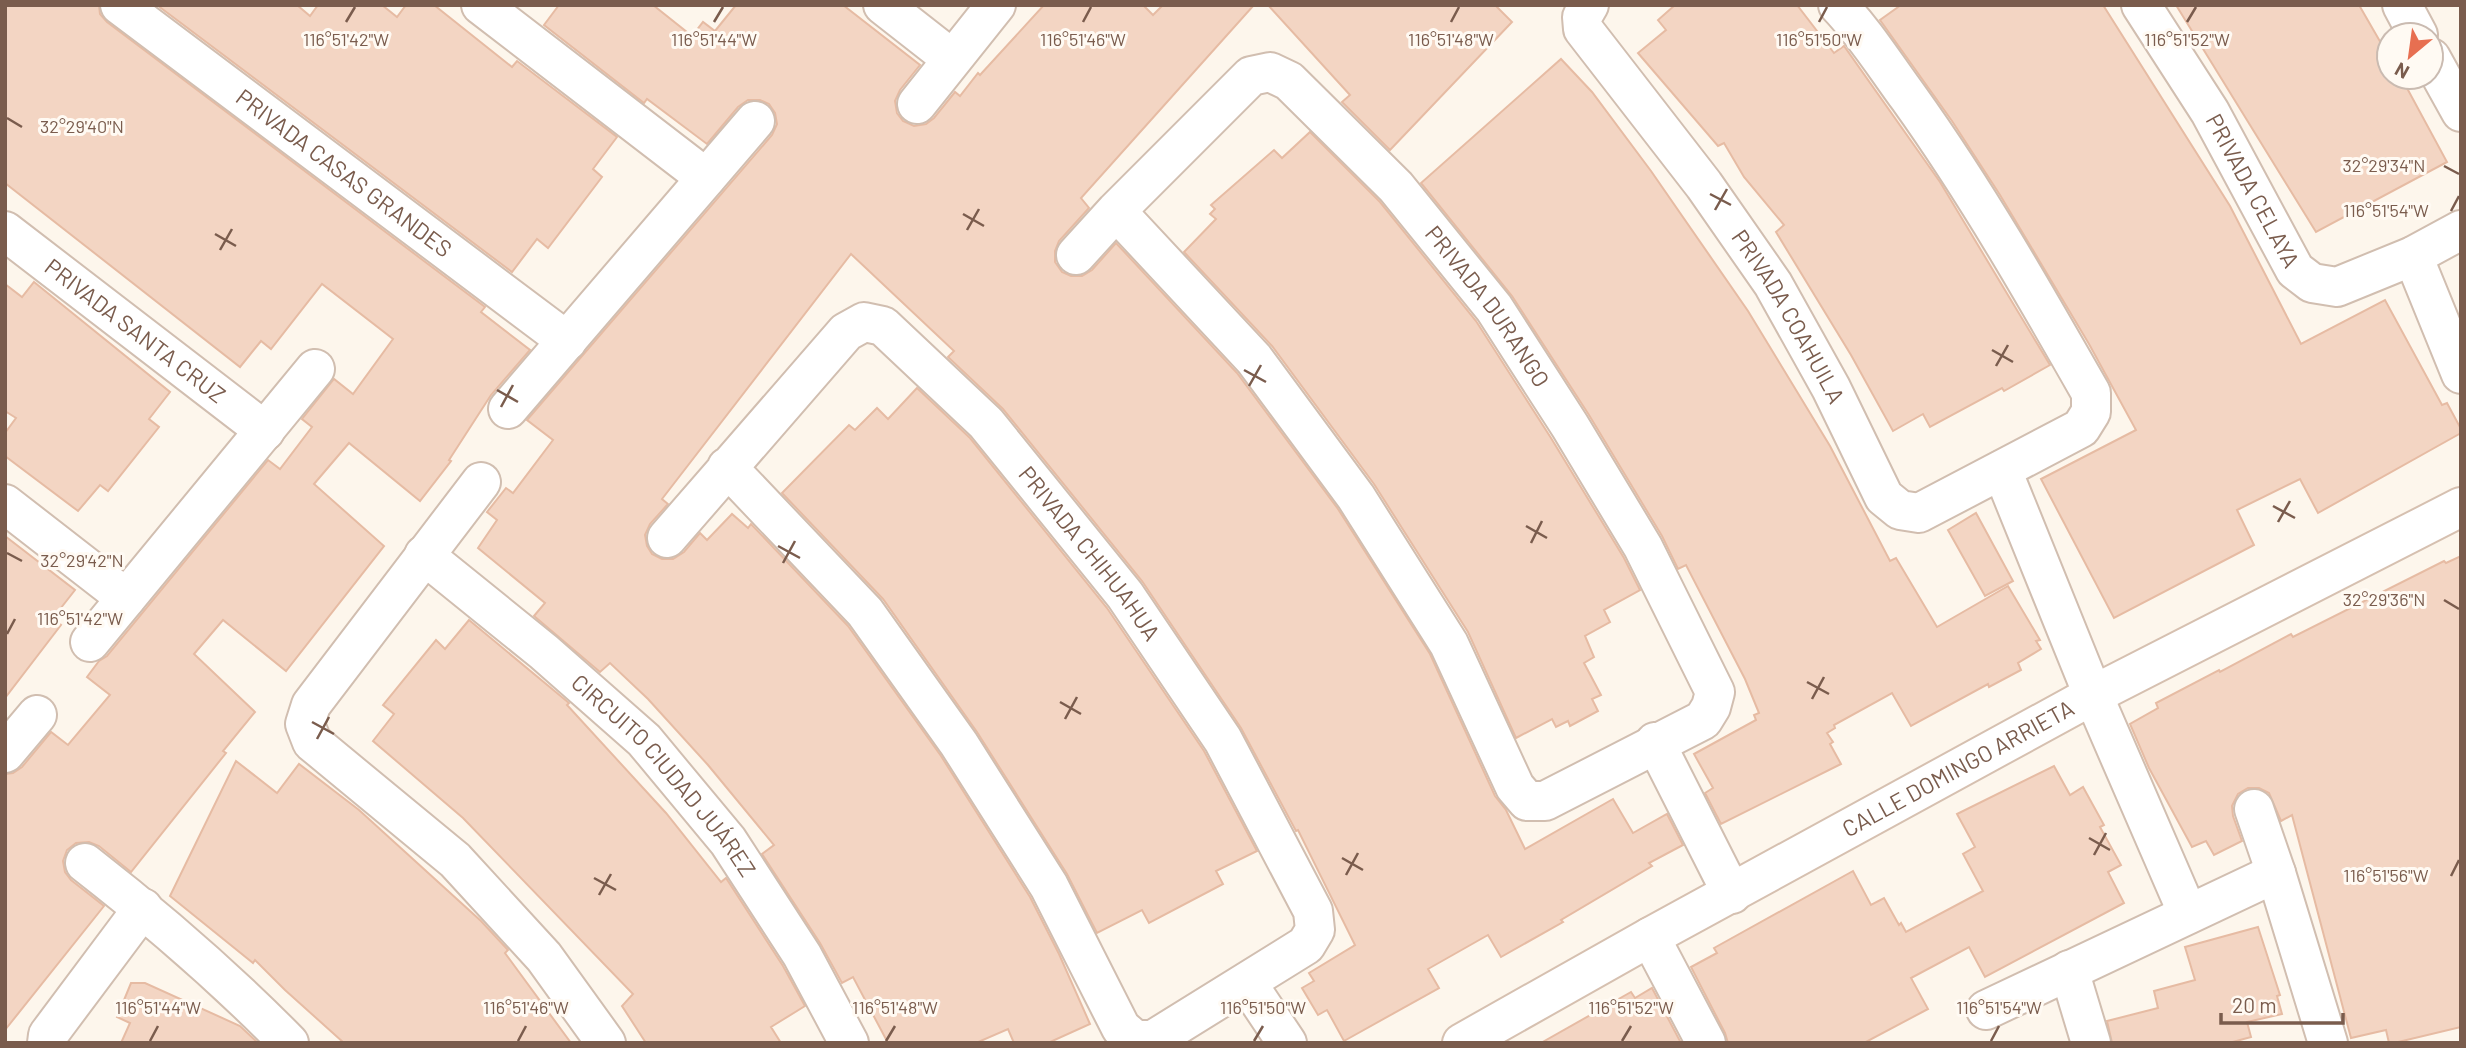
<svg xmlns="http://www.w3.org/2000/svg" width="2466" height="1048" viewBox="0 0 2466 1048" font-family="Barlow,sans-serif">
<rect width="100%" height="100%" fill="#fdf6ec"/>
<g fill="#f3d5c3" stroke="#e6bba3" stroke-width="2">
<path d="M 5,5 L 99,5 L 100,14 L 107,22 L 485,307 L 481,312 L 530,350 L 491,395 L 449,460 L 451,461 L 420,501 L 349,443 L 314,484 L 384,546 L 286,671 L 223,620 L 194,654 L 255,712 L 223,751 L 226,753 L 131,872 L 99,846 L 89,842 L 76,843 L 67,850 L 63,861 L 65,872 L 71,880 L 104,906 L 5,1030 L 5,774 L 13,773 L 22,767 L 51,732 L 68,745 L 110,695 L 87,677 L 99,661 L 107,656 L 268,460 L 280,469 L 312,427 L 302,419 L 334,379 L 353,394 L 393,339 L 322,284 L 271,349 L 261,341 L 240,367 L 5,183 Z"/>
<path d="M 157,5 L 297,5 L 310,16 L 318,5 L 382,5 L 397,17 L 406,5 L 434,5 L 512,67 L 517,61 L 617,137 L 593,169 L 602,177 L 548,248 L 537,239 L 512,272 Z"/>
<path d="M 559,5 L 653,5 L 692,36 L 703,22 L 715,31 L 736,5 L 843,5 L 920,65 L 900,90 L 895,101 L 897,113 L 903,121 L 914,126 L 926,124 L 934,118 L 955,92 L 960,96 L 978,73 L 980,75 L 1044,5 L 1143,5 L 1153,15 L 1163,5 L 1254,5 L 1081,198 L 1089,208 L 1059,241 L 1055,251 L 1055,262 L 1062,272 L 1071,276 L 1082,276 L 1092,270 L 1116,243 L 1237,373 L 1338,509 L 1430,654 L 1495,796 L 1506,810 L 1525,849 L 1613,799 L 1633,833 L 1667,814 L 1683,845 L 1649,863 L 1652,866 L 1561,920 L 1563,922 L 1501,957 L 1488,935 L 1428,969 L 1439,988 L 1344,1041 L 1327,1010 L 1318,1015 L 1302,988 L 1314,981 L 1309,973 L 1355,945 L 1298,830 L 1296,831 L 1241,728 L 1142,581 L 1003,409 L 948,357 L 954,351 L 851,254 L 662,499 L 668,504 L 650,524 L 645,535 L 647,546 L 652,554 L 662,559 L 673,559 L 684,552 L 700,533 L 707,540 L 732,514 L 748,528 L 751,524 L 848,626 L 941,756 L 1030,897 L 1059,954 L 1090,1024 L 1048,1043 L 1014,1043 L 1008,1029 L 976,1043 L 888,1043 L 853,977 L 842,983 L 820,943 L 762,854 L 774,845 L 708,765 L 648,699 L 610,663 L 600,672 L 534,616 L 545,603 L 478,548 L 497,520 L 487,512 L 506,488 L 513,493 L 553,440 L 527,420 L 772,135 L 777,124 L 775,113 L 769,104 L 760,100 L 748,100 L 738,107 L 707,144 L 647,99 L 644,103 L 544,25 Z"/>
<path d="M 1268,5 L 1495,5 L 1512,22 L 1390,150 L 1342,102 L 1350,95 Z"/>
<path d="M 1675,5 L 1797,5 L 1834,53 L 1844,46 L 1940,182 L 2050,365 L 2004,391 L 2002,388 L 1930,427 L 1923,414 L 1893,431 L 1851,355 L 1776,232 L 1784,225 L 1744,177 L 1724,143 L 1718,146 L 1638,53 L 1666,30 L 1658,20 Z"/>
<path d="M 1901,5 L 2103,5 L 2230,206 L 2301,344 L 2385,300 L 2442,405 L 2447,403 L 2461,429 L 2461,433 L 2318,513 L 2300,479 L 2237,510 L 2254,545 L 2114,618 L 2041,479 L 2136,430 L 2089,344 L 2000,195 L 1952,121 L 1880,20 Z"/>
<path d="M 2176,5 L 2359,5 L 2389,57 L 2389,77 L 2401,77 L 2447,162 L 2316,232 Z"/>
<path d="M 1561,59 L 1592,92 L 1651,171 L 1748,311 L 1830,446 L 1890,561 L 1896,558 L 1937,627 L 2008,586 L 2040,640 L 2036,641 L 2041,649 L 2018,663 L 2021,670 L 1989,687 L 1988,684 L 1911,726 L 1892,693 L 1834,725 L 1835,728 L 1827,733 L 1833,742 L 1830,744 L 1841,764 L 1721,824 L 1705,793 L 1713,788 L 1694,754 L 1756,720 L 1754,715 L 1759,713 L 1745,679 L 1686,565 L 1678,569 L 1662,536 L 1589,415 L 1512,296 L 1421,183 Z"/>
<path d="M 1310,132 L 1380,202 L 1476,321 L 1551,438 L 1624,558 L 1640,590 L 1604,610 L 1610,622 L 1585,636 L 1594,657 L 1584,663 L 1601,695 L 1592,699 L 1598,711 L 1570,726 L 1568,721 L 1556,727 L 1552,719 L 1516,738 L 1468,632 L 1374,484 L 1272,346 L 1184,252 L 1216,219 L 1210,214 L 1215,209 L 1211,205 L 1274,150 L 1282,158 Z"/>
<path d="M 34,282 L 170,392 L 149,419 L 159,427 L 108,491 L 100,485 L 78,511 L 5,456 L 5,433 L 16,418 L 5,411 L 5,284 L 22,297 Z"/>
<path d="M 917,388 L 970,438 L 1107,608 L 1204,751 L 1257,851 L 1216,871 L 1223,884 L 1149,923 L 1142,910 L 1097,933 L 1067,874 L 977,732 L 883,599 L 782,493 L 849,425 L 855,430 L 877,408 L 888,419 Z"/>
<path d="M 1976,513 L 2013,581 L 1985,596 L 1948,530 Z"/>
<path d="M 5,536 L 75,590 L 53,618 L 61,625 L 5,698 Z"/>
<path d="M 2461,556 L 2461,1027 L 2394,1043 L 2389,1043 L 2386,1030 L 2351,1038 L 2292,815 L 2281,821 L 2269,793 L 2259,788 L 2248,788 L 2238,794 L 2232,806 L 2233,816 L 2242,841 L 2214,855 L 2206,841 L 2192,847 L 2149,768 L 2130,724 L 2158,708 L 2156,703 L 2219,670 L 2220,672 L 2291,634 L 2293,637 L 2444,561 L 2446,563 Z"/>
<path d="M 469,620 L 569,703 L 567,705 L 666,813 L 721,882 L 726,878 L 783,966 L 805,1006 L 771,1027 L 781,1043 L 646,1043 L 622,1006 L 633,994 L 463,818 L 373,741 L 394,714 L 383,705 L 436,640 L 445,649 Z"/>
<path d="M 236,761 L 277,793 L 299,764 L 359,810 L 481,921 L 508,950 L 505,953 L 571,1043 L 344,1043 L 285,990 L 255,960 L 253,963 L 170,896 Z"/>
<path d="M 2054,766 L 2070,795 L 2083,787 L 2104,825 L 2100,827 L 2121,865 L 2108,872 L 2124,903 L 1985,977 L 1969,947 L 1911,978 L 1928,1009 L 1864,1043 L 1728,1043 L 1725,1033 L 1691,967 L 1717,953 L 1714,948 L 1853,871 L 1871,905 L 1884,898 L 1899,925 L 1901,923 L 1906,932 L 1983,891 L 1963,854 L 1975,847 L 1957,814 Z"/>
<path d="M 2258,927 L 2280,995 L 2277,996 L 2282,1014 L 2247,1022 L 2251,1037 L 2229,1043 L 2112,1043 L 2107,1021 L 2158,1008 L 2154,991 L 2195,980 L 2185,947 Z"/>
<path d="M 131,983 L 145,983 L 240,1026 L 258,1043 L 121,1043 L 130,1023 L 117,1017 Z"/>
<path d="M 1652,988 L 1681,1043 L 1541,1043 L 1631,992 L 1635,998 Z"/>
</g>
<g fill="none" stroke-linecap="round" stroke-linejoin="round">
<g stroke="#d1beb0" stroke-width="42">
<g id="street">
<path id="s1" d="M 120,5 L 567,341"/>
<path d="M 481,5 L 706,178"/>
<path d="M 883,5 L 952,59"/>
<path id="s2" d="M 1589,5 L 1582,17 L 1583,29 L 1704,185 L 1773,284 L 1831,388 L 1884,497 L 1900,510 L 1919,513 L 2081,428 L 2091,412 L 2091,393 C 2034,293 1977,193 1909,98 C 1886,67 1865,33 1838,5"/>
<path id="s3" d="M 2141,5 L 2210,112 L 2295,270 L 2312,283 L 2337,287 L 2413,256 L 2461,230"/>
<path d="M 2402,5 L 2418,35"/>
<path d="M 2431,58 L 2461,112"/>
<path d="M 917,104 L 996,5"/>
<path id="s4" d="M 5,231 L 265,431"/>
<path id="s5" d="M 1076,255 L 1116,211 L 1251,76 L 1270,72 L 1289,81 L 1396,187 L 1494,308 L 1570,426 L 1643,547 L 1715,692 L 1711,707 L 1703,720 L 1545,801 L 1527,801 L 1515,787 L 1449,644 L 1356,497 L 1254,359 L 1116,211"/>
<path d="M 2413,256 L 2461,374"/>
<path d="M 508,409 L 755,121"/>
<path d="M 2002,470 L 2093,695 L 2188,914"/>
<path d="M 481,482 L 311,705 L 305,724 L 312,742 L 455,860 L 544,957 L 606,1043"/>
<path d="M 5,504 L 126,598"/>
<path id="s6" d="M 667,538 L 846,332 L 864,322 L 883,326 L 986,423 L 1125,595 L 1223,740 L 1313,911 L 1315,930 L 1306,945 L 1153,1040 L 1135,1040 L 1121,1028 L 1049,886 L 959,744 L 865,612 L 727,467"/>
<path id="s7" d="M 424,555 L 544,652 L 644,740 L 728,841 L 802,955 L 849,1043"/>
<path d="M 90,642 L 315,369"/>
<path d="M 1655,742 L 1732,894"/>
<path d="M 5,753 L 37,715"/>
<path d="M 2254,809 L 2276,873 L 2328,1043"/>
<path d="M 85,863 C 157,919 225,978 289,1043"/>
<path d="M 1650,937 L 1706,1043"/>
<path d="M 2069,970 L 2091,1043"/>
<path d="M 1247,983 L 1287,1043"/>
<path d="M 1986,1010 L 2276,873"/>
<path d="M 47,1043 L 48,1035 L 143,908"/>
</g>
</g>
<g stroke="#d6c0b0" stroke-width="42">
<g id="secondary">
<path id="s8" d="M 1462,1043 L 1650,937 L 2093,695 L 2461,507"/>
</g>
</g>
<use href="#street" stroke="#fff" stroke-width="38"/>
<use href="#secondary" stroke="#fff" stroke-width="38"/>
</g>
<path fill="none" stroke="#7a5c4d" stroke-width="2.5" d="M 346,22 L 355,7M 714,22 L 723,7M 1083,22 L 1091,7M 1451,22 L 1459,7M 1819,22 L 1827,7M 2187,22 L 2196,7M 7,118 L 22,127M 2444,166 L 2459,174M 1710,194 L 1731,205M 1715,210 L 1727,189M 2451,211 L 2459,196M 963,214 L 984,226M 967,230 L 979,209M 215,234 L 236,246M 220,250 L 232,229M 1992,350 L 2013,362M 1996,366 L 2008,345M 1244,370 L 1266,382M 1249,386 L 1261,365M 497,390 L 518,402M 501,407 L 513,385M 2273,506 L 2295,518M 2278,522 L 2290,501M 1526,526 L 1547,538M 1531,543 L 1542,521M 778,546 L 800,558M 7,553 L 22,561M 783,563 L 795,541M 2444,600 L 2459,609M 7,634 L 15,619M 1807,682 L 1829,694M 1812,699 L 1824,677M 1060,702 L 1081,714M 1065,719 L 1077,697M 312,722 L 334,734M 317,739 L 329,717M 2089,838 L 2110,850M 2094,855 L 2106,833M 1342,858 L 1363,870M 1346,875 L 1358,853M 2451,876 L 2459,860M 594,878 L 616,890M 599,895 L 611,874M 150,1041 L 158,1026M 518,1041 L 526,1026M 886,1041 L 895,1026M 1254,1041 L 1263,1026M 1622,1041 L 1631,1026M 1991,1041 L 1999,1026"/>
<g text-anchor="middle" stroke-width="6" stroke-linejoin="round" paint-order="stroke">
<g font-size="23" fill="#7a5c4d" stroke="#fffaf3">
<text dy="8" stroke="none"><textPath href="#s1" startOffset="280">PRIVADA CASAS GRANDES</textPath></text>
<text dy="8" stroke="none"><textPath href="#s3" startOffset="217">PRIVADA CELAYA</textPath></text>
<text dy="8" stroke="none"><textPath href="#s5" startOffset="592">PRIVADA DURANGO</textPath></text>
<text dy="8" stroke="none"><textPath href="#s2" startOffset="380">PRIVADA COAHUILA</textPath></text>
<text dy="8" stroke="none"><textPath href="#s4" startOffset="164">PRIVADA SANTA CRUZ</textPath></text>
<text dy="8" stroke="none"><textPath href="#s6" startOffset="621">PRIVADA CHIHUAHUA</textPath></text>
<text dy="8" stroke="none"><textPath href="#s8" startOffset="567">CALLE DOMINGO ARRIETA</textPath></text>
<text dy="8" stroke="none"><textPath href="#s7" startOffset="327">CIRCUITO CIUDAD JUÁREZ</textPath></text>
</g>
</g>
<g font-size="18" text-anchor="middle" fill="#7a5c4d" stroke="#fffaf3" stroke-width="6" stroke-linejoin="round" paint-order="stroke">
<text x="346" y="46">116°51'42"W</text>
<text x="714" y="46">116°51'44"W</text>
<text x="1083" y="46">116°51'46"W</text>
<text x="1451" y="46">116°51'48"W</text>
<text x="1819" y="46">116°51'50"W</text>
<text x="2187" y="46">116°51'52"W</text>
<text x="82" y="133">32°29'40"N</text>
<text x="2384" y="172">32°29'34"N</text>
<text x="2386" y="217">116°51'54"W</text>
<text x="82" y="567">32°29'42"N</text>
<text x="2384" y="606">32°29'36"N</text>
<text x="80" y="625">116°51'42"W</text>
<text x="2386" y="882">116°51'56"W</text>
<text x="158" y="1014">116°51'44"W</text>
<text x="526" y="1014">116°51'46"W</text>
<text x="895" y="1014">116°51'48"W</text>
<text x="1263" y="1014">116°51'50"W</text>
<text x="1631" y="1014">116°51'52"W</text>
<text x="1999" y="1014">116°51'54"W</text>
</g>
<rect width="2466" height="1048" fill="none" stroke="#7a5c4d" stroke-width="14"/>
<g transform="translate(2410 56) rotate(209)"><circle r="33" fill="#fffaf3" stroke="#cabbb1" stroke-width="2"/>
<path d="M0-5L12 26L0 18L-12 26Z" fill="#e76f51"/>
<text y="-10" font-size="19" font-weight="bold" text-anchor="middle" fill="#7a5c4d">N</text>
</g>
<path d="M2221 1013v10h122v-10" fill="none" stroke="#7a5c4d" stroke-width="3.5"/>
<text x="2232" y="1013" font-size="21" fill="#7a5c4d" stroke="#fffaf3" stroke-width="5" paint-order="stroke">20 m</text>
</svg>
